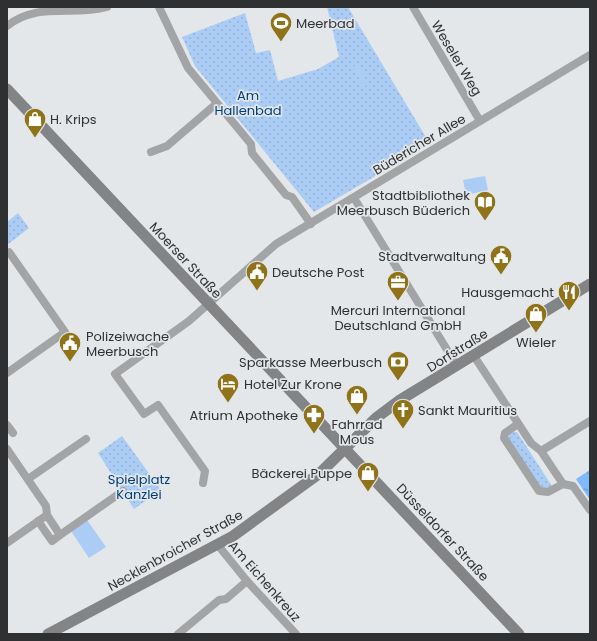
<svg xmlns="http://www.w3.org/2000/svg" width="597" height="641" viewBox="0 0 597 641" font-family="Poppins,sans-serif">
<defs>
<pattern id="grass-dots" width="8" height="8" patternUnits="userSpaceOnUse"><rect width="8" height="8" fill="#aaccf5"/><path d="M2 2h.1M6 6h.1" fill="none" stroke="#93b0d2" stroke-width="1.8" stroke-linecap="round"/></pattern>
<pattern id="forest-crowns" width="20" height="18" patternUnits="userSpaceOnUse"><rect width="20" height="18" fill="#7fb9fe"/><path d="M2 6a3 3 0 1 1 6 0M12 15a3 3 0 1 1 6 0" fill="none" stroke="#6897ce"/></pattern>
</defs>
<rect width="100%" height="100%" fill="#e4e7ea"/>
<g fill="url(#grass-dots)">
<path d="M 327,7 L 348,7 L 430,144 L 314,212 L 195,66 L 182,37 L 245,13 L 256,53 L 270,50 L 278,81 L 318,69 L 339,57 Z"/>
<path d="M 18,213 L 29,228 L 7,245 L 7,222 Z"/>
<path d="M 513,432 L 517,432 L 552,486 L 548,490 L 542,489 L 508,439 L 509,435 Z"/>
<path d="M 122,436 L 161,490 L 134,509 L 98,453 Z"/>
</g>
<path fill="url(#forest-crowns)" d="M 590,470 L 590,500 L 576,479 Z"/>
<g fill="#aaccf5">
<path d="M 357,65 L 369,84 L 364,87 L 352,67 Z"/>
<path d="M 485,176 L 488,190 L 466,195 L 463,180 Z"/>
<path d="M 87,520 L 106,547 L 89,558 L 71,531 Z"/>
</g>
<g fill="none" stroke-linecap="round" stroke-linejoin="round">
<g stroke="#a3a4a5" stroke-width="8">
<path d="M 159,7 L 188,68 L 251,144 L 252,153 L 286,195 L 292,197 L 311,224"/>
<path d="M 413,7 L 480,121"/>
<path d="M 7,26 C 39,1 72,17 107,7"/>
<path d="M 151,152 L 167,146 L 216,104"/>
<path d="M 354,198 L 457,366"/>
<path d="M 7,253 L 9,252 L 65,332 L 7,373"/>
<path d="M 474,356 L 531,443 L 541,451 L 563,484 L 573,486 L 590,510"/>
<path d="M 518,424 L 505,433 L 504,438 L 539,491 L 548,492 L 563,484"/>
<path d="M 7,425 L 13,433"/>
<path d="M 7,449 L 46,506 L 47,515"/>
<path d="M 541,451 L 590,421"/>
<path d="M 28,479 L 86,439"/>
<path d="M 203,483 L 205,471 L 158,405 L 144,414 L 115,374 L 189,321 L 276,244 L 590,55"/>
<path d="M 38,521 L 52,541 L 60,535"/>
<path d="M 7,543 L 47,515 L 60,535 L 123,491"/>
<path d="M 217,544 L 247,581 L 296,634"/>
<path d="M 178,634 L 219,600 L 226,599 L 247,581"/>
</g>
<g stroke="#828486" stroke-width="11">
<path d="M 7,89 L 519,634"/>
<path d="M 48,634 L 233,536 L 320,473 L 376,418 L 400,400 L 590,284"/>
</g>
</g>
<defs>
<g id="stadium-pin" transform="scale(1.15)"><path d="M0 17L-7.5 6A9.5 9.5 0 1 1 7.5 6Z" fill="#907319" stroke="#e4e7ea"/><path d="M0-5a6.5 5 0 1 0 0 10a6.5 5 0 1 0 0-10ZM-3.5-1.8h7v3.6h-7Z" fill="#fff"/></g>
<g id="shop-pin" transform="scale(1.15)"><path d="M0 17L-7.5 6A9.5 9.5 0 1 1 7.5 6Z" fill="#907319" stroke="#e4e7ea"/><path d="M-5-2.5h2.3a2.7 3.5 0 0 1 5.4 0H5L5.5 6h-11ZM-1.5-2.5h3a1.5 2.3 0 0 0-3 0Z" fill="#fff"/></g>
<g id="library-pin" transform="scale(1.15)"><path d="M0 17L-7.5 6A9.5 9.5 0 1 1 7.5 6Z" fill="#907319" stroke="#e4e7ea"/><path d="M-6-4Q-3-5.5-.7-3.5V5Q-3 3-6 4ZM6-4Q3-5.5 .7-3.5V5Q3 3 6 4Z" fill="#fff"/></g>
<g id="civic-pin" transform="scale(1.15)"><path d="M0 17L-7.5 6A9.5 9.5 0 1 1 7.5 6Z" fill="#907319" stroke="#e4e7ea"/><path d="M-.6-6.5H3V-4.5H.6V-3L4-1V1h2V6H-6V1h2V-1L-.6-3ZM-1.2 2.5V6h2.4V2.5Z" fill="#fff"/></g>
<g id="office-pin" transform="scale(1.15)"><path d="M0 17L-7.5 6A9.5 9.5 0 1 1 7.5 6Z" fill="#907319" stroke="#e4e7ea"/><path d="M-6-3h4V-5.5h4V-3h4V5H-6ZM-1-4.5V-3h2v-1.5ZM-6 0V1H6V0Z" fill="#fff"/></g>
<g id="restaurant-pin" transform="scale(1.15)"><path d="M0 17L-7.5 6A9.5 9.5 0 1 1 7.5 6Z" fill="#907319" stroke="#e4e7ea"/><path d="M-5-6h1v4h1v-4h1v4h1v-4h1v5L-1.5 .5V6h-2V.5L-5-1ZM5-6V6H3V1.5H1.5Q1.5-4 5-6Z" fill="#fff"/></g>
<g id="bank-pin" transform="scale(1.15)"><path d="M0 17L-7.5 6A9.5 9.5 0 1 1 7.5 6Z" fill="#907319" stroke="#e4e7ea"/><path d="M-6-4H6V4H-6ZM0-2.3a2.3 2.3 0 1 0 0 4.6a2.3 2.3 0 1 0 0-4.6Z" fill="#fff"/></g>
<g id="hotel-pin" transform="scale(1.15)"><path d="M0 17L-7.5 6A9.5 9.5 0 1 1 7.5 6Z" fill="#907319" stroke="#e4e7ea"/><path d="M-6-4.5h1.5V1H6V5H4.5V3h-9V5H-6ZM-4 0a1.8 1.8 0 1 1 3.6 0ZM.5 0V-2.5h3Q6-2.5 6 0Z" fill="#fff"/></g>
<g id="church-pin" transform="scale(1.15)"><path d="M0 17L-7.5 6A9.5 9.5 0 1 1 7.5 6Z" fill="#907319" stroke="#e4e7ea"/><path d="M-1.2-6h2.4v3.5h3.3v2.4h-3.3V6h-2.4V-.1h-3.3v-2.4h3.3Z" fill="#fff"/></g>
<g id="pharmacy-pin" transform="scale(1.15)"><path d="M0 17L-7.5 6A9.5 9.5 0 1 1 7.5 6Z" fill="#907319" stroke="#e4e7ea"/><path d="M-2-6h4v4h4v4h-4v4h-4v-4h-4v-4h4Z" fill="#fff"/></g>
</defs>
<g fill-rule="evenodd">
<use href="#stadium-pin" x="281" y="23"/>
<use href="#shop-pin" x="35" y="119"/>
<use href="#library-pin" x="485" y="202"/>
<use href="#civic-pin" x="501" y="256"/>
<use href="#civic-pin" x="257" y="272"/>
<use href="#office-pin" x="398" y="282"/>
<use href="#restaurant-pin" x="569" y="292"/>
<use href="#shop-pin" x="536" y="314"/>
<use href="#civic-pin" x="70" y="343"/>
<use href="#bank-pin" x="398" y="362"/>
<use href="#hotel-pin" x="228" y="384"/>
<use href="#shop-pin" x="357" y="396"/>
<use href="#church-pin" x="403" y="410"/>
<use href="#pharmacy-pin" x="314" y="415"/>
<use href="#shop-pin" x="368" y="473"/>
</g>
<g text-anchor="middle" stroke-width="3.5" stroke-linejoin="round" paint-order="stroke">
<g font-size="13" fill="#2f3031" stroke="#e4e7ea" text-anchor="start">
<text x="296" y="28">Meerbad</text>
<text x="50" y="124">H. Krips</text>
<text x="470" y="200" text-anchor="end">Stadtbibliothek<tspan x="470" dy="15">Meerbusch Büderich</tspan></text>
<text x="486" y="261" text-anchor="end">Stadtverwaltung</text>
<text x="272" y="277">Deutsche Post</text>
<text x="554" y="297" text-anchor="end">Hausgemacht</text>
<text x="398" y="315" text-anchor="middle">Mercuri International<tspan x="398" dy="15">Deutschland GmbH</tspan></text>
<text x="86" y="341">Polizeiwache<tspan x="86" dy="15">Meerbusch</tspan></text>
<text x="536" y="347" text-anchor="middle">Wieler</text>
<text x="382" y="367" text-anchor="end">Sparkasse Meerbusch</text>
<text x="244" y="389">Hotel Zur Krone</text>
<text x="418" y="415">Sankt Mauritius</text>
<text x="298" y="420" text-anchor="end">Atrium Apotheke</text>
<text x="357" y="429" text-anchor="middle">Fahrrad<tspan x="357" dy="15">Mous</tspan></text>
<text x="352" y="478" text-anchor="end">Bäckerei Puppe</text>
</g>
<g font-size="13" fill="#2f3031" stroke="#e4e7ea">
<text transform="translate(457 58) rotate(59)" y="5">Weseler Weg</text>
<text transform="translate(419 144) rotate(-31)" y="5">Büdericher Allee</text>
<text transform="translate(186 260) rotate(47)" y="5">Moerser Straße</text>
<text transform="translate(457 350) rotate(-32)" y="5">Dorfstraße</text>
<text transform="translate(443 532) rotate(47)" y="5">Düsseldorfer Straße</text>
<text transform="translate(175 550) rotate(-29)" y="5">Necklenbroicher Straße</text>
<text transform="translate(265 581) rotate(49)" y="5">Am Eichenkreuz</text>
</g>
<g font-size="13" fill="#003e7a" stroke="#e4e7ea">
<text x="248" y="100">Am<tspan x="248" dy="15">Hallenbad</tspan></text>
<text x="139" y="484">Spielplatz<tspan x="139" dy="15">Kanzlei</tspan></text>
</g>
</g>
<rect width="597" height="641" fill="none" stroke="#2f3031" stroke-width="16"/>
</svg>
